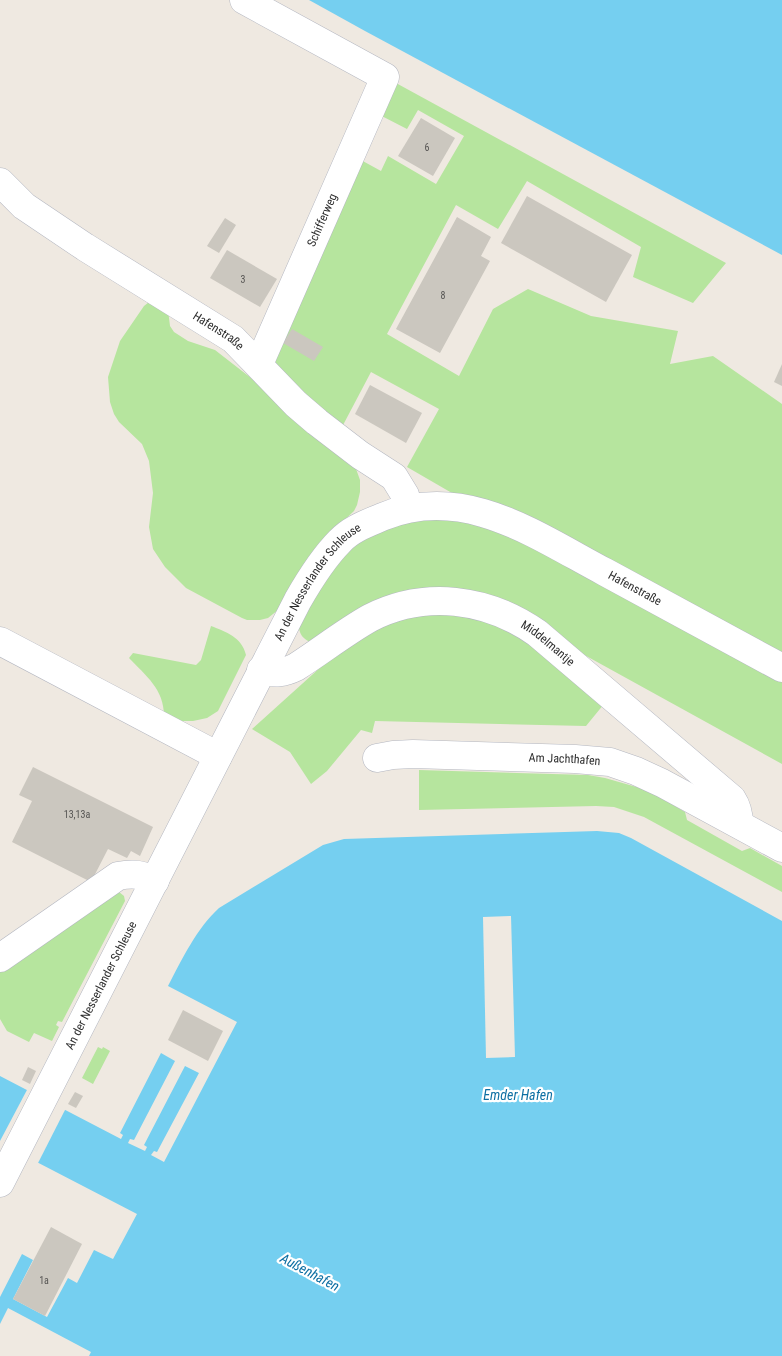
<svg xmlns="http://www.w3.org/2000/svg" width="782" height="1356" viewBox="0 0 782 1356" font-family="'Roboto Condensed',sans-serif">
<rect width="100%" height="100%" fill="#efe9e1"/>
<g fill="#b6e59e">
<path d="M 385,77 L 726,263 L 693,303 L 633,277 L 641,247 L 527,181 L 498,229 L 456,205 L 387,334 L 459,376 L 493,309 L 528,289 L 591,316 L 678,331 L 670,364 L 713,356 L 782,404 L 782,764 L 579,652 L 604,704 L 586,726 L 375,721 L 372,733 L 361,730 L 327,771 L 311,784 L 290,752 L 252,729 L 333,656 C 327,652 304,640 302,636 C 296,627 299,610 298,600 L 363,525 L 483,511 L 407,467 L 439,409 L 371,372 L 342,427 L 322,412 L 256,344 L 350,154 L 381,171 L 388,156 L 436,184 L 464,136 L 418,110 L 407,129 L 370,110 Z"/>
<path d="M 149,302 L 168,310 L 170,326 L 174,332 L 188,341 L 215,350 L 251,378 L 300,422 L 355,466 L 360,480 L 360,492 L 357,505 L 354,511 L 337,527 L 278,610 L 268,618 L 260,620 L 247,620 L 242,618 L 186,588 L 165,567 L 153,549 L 149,527 L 153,493 L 149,461 L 142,444 L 119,422 L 114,414 L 110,402 L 108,377 L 120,341 L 144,306 Z"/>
<path d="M 211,626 C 226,632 242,637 246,655 L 218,711 L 207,718 L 193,721 L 182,721 L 164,716 C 164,689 146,676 129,658 L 133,653 L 196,665 L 201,660 Z"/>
<path d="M 419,770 L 588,775 L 605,778 L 640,788 L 660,797 L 685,812 L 687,820 L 742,851 L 750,848 L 782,866 L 782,892 L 644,817 L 614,807 L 596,806 L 419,810 Z"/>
<path d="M 119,892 L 124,896 L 125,901 L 62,1022 L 58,1021 L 56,1025 L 59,1027 L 52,1041 L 34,1033 L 29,1042 L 7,1031 L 0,1019 L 0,972 L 110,893 Z"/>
<path d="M 98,1047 L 102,1049 L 103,1047 L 110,1051 L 93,1084 L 82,1078 Z"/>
</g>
<g fill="#75cff0">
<path d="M 309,0 L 782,0 L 782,255 L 365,31 Z"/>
<path d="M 597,831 L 619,833 L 631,838 L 782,921 L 782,1356 L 0,1356 L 0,1297 L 22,1254 L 33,1260 L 13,1299 L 47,1317 L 68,1278 L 77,1283 L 94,1250 L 113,1259 L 137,1214 L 0,1143 L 0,1076 L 121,1139 L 123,1135 L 120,1133 L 161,1053 L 175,1061 L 134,1140 L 130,1139 L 128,1143 L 145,1151 L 147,1147 L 144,1145 L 185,1066 L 199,1073 L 157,1152 L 154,1151 L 151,1155 L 164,1162 L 237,1022 L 168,986 C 182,959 197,928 219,908 L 323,845 L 344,839 Z"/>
</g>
<g fill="#efe9e1">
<path d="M 511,916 L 515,1057 L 486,1058 L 483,917 Z"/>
<path d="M 28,1088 L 66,1108 L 37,1165 L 0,1146 L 0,1141 Z"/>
<path d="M 8,1308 L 91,1352 L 89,1356 L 0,1356 L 0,1324 Z"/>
</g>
<g fill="#cbc7bf">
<path d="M 421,118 L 455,138 L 433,176 L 398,156 Z"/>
<path d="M 527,196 L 632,255 L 606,302 L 501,243 Z"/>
<path d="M 457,217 L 491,237 L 481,256 L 490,261 L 440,353 L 396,329 Z"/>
<path d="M 225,218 L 236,225 L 219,253 L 207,246 Z"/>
<path d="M 227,250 L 277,279 L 260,307 L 210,278 Z"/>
<path d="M 292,329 L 323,347 L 314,361 L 283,343 Z"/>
<path d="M 782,364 L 782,386 L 774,382 Z"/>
<path d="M 370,385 L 422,413 L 406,443 L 355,414 Z"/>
<path d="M 33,767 L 153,827 L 140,856 L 131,851 L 127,858 L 108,849 L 91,882 L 12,842 L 32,801 L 19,795 Z"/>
<path d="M 183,1010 L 223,1031 L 208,1061 L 168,1040 Z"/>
<path d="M 28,1067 L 36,1071 L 30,1084 L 22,1080 Z"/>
<path d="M 75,1092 L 83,1096 L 76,1108 L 68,1104 Z"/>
<path d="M 51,1227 L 82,1244 L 45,1316 L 13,1299 Z"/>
</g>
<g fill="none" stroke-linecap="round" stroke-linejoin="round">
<g stroke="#b4b7c1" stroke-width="29">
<g id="minor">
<path d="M 244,0 L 385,77 L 259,364"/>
<path id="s1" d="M 0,182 L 24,206 L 85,247 L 233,339 L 296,404 L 317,422 L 360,455 L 394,477 L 405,495 L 409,508"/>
<path d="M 0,641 L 218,756"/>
<path id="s2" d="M 261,670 C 275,674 284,673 296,667 C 321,651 345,632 370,618 C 425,590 487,598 537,633 L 732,799 C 738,808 739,815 739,824"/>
<path id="s3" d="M 377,758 L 393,755 L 413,754 L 575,759 L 610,762 L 636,771 L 662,783 L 782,848"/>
<path d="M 0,958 L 118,876 C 133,873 141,874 155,881"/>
<path id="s4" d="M 0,1183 L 298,600 C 310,579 323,558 340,541 C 351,529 368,523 382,517 C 464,483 535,535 605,572 C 664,604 723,636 782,668"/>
</g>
</g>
<use href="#minor" stroke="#fff" stroke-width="28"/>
</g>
<g text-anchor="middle" stroke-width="4.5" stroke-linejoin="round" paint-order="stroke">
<g font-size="10" fill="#555452">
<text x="427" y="151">6</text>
<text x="243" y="283">3</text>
<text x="443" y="299">8</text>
<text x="77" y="818">13,13a</text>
<text x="44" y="1284">1a</text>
</g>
<g font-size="12" fill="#2e2e2e" stroke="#fff">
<text transform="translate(322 220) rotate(-66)" y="4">Schifferweg</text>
<text dy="4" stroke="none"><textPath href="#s1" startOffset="265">Hafenstraße</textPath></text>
<text dy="4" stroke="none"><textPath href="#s4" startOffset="681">An der Nesserlander Schleuse</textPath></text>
<text dy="4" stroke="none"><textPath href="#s4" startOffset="1049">Hafenstraße</textPath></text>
<text dy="4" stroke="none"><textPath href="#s2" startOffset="316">Middelmantje</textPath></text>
<text dy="4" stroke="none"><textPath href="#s3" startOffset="188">Am Jachthafen</textPath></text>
<text dy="4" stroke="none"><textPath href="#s4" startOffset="222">An der Nesserlander Schleuse</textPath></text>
</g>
<g font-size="14" font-style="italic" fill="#0d6fa3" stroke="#fff">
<text x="518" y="1100">Emder Hafen</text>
<text transform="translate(310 1272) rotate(28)" y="5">Außenhafen</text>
</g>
</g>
</svg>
